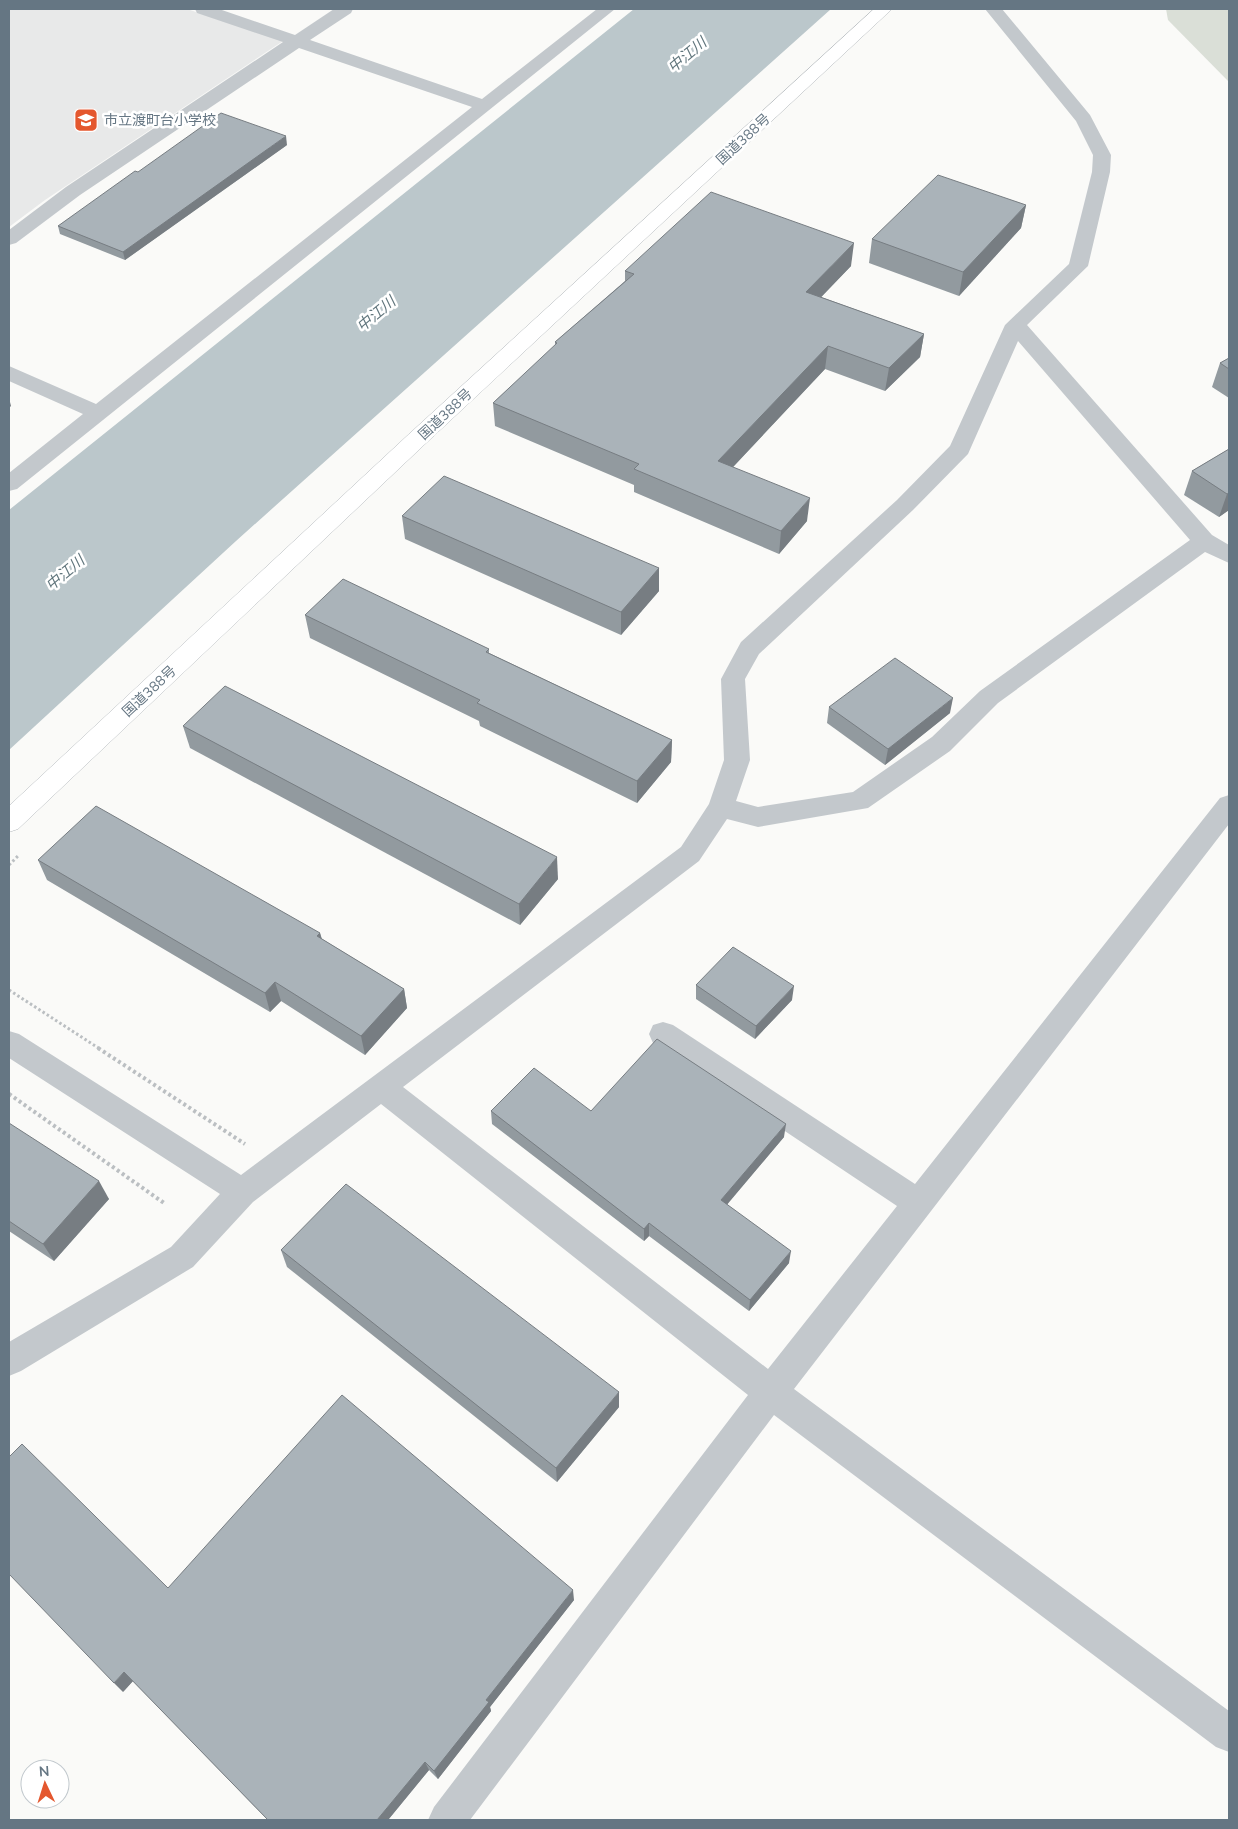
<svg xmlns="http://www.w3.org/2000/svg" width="1238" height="1829" viewBox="0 0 1238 1829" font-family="'Nunito Sans','Noto Sans JP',sans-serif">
<rect width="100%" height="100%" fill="#fafaf8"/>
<path fill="#e8e9e9" d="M 9,9 L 187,9 L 283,41 L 45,200 L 9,227 Z"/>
<path fill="#dadfd7" d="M 1166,9 L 1229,9 L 1229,82 L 1168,20 Z"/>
<path fill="#bbc7cb" d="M 634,9 L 831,9 L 236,541 L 9,750 L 9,510 Z"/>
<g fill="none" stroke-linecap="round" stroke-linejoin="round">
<g stroke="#b4b9bd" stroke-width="1">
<path id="highway" d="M 874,9 L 892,9 L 424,445 L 18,829 L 9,832 L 9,806 L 408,435 Z"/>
</g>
<g stroke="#bbbfc2" stroke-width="3" stroke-dasharray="2.5 2.5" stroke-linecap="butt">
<path d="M 9,865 L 19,855"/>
<path d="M 9,990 L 100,1049"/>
</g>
<g stroke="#bbbfc2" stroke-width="4" stroke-dasharray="3 3" stroke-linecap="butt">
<path d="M 98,1048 L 245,1144"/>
<path d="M 9,1094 L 164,1203"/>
</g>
<g fill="#c3c8cc" fill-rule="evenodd">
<path d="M 195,9 L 219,9 L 295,35 L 334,9 L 353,9 L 351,13 L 310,40 L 482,99 L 597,9 L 615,9 L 17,489 L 9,491 L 9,473 L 83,414 L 9,381 L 9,366 L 96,404 L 472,107 L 299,48 L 80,195 L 16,243 L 9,245 L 9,230 L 66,187 L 283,42 L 197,13 Z"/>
<path d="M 985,9 L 1002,9 L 1090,115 L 1111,155 L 1110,172 L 1088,266 L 1027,325 L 1212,535 L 1229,545 L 1229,563 L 1205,552 L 998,703 L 950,751 L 868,808 L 758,827 L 727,819 L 699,861 L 403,1087 L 768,1369 L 897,1206 L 653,1043 L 649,1034 L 653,1025 L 663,1022 L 673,1025 L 915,1184 L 1220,798 L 1229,795 L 1229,824 L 794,1389 L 1229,1711 L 1229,1752 L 1216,1747 L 774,1415 L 470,1820 L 428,1820 L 434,1807 L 748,1395 L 381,1104 L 253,1202 L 193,1267 L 21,1371 L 9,1376 L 9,1342 L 171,1247 L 220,1194 L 9,1058 L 9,1031 L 19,1034 L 241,1175 L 681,847 L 709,804 L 724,760 L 721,679 L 741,642 L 897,500 L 950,446 L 1005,325 L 1069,264 L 1092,172 L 1093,155 L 1076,121 ZM 1018,341 L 1190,540 L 980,691 L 932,737 L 853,792 L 758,807 L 736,801 L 750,760 L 745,679 L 759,654 L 913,510 L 968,454 Z"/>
</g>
<use href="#highway" fill="#fff" fill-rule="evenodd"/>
</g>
<g fill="#929a9f">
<path d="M 287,145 L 125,260 L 60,234 L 58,226 L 138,172 Z"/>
<path d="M 1026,205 L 1021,228 L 959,296 L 869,263 L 872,239 Z"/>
<path d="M 851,266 L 821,297 L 924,334 L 920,357 L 885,391 L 825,369 L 733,467 L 807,521 L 779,554 L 634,492 L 634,485 L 495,426 L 493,403 L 555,346 L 555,342 L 625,281 L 625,271 Z"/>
<path d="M 1229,358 L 1229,398 L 1212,387 L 1220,363 Z"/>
<path d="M 1229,449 L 1229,510 L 1219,517 L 1184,495 L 1192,471 Z"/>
<path d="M 402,516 L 659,568 L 659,591 L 621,635 L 405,539 Z"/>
<path d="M 305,615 L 489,649 L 489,653 L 672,740 L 671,762 L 637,803 L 480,726 L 479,721 L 310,638 Z"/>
<path d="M 829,707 L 950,713 L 885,765 L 827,723 Z"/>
<path d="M 183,726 L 558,879 L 520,925 L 190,748 Z"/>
<path d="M 38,860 L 320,933 L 322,939 L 404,989 L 407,1008 L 365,1055 L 281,1001 L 270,1012 L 47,880 Z"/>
<path d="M 696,985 L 792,1000 L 755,1039 L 696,999 Z"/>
<path d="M 491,1111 L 591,1111 L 784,1137 L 727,1204 L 789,1263 L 749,1311 L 649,1236 L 644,1241 L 492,1124 Z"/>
<path d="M 9,1123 L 109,1199 L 54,1261 L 9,1231 Z"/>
<path d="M 281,1250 L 619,1407 L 557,1482 L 287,1267 Z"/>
<path d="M 168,1588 L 574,1600 L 490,1707 L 491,1711 L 438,1779 L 429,1770 L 388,1820 L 268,1820 L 133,1681 L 123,1692 Z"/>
</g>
<g fill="#777d82">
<path d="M 286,136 L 287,145 L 125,260 L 123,252 Z"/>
<path d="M 1026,205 L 1021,228 L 959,296 L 963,272 Z"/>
<path d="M 854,243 L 851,266 L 804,315 L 806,292 Z"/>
<path d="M 924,334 L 920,357 L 885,391 L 889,368 Z"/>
<path d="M 828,346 L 825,369 L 717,484 L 718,461 Z"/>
<path d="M 9,398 L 11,406 L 9,408 Z"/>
<path d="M 1229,493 L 1229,510 L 1219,517 L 1227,494 Z"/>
<path d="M 810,498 L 807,521 L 779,554 L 781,531 Z"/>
<path d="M 659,568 L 659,591 L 621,635 L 621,612 Z"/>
<path d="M 953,698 L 950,713 L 885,765 L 888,749 Z"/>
<path d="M 672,740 L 671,762 L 637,803 L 637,781 Z"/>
<path d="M 557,857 L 558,879 L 520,925 L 519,904 Z"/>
<path d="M 320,933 L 325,952 L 317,936 Z"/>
<path d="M 275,982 L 281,1001 L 270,1012 L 265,993 Z"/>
<path d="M 794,986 L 792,1000 L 755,1039 L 756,1026 Z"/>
<path d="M 404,989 L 407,1008 L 365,1055 L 361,1036 Z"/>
<path d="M 786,1124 L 784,1137 L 720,1213 L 721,1200 Z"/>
<path d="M 99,1181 L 109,1199 L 54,1261 L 43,1244 Z"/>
<path d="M 649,1223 L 649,1236 L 644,1241 L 644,1229 Z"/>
<path d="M 791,1251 L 789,1263 L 749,1311 L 750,1300 Z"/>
<path d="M 619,1392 L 619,1407 L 557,1482 L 556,1468 Z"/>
<path d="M 573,1590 L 574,1600 L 490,1707 L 491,1711 L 438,1779 L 434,1771 L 486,1700 Z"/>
<path d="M 124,1672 L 133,1681 L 123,1692 L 114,1683 Z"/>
<path d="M 425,1762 L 429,1770 L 388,1820 L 377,1820 Z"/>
</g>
<g fill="#aab3b9" stroke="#777d82">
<path d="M 221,113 L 286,136 L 123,252 L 58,226 L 135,171 L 138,172 Z"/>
<path d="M 938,175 L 1026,205 L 963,272 L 872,239 Z"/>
<path d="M 711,192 L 854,243 L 806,292 L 924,334 L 889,368 L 828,346 L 718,461 L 810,498 L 781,531 L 634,469 L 639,464 L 493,403 L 557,343 L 555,342 L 634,274 L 625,271 Z"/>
<path d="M 1229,358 L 1229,369 L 1220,363 Z"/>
<path d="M 1229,449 L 1229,493 L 1227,494 L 1192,471 Z"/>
<path d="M 444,476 L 659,568 L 621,612 L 402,516 Z"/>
<path d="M 343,579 L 489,649 L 486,652 L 672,740 L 637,781 L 477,703 L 480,700 L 305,615 Z"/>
<path d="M 895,658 L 953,698 L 888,749 L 829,707 Z"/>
<path d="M 225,686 L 557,857 L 519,904 L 183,726 Z"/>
<path d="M 96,806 L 320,933 L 317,936 L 404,989 L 361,1036 L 275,982 L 265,993 L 38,860 Z"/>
<path d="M 733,947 L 794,986 L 756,1026 L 696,985 Z"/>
<path d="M 657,1039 L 786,1124 L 721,1200 L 791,1251 L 750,1300 L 649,1223 L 644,1229 L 491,1111 L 534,1068 L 591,1111 Z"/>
<path d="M 9,1123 L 99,1181 L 43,1244 L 9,1221 Z"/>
<path d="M 346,1184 L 619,1392 L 556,1468 L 281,1250 Z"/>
<path d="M 342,1395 L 573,1590 L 486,1700 L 489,1702 L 434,1771 L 425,1762 L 377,1820 L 268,1820 L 124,1672 L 114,1683 L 9,1574 L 9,1457 L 22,1444 L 168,1588 Z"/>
</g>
<defs>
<g id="school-square" transform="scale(1.25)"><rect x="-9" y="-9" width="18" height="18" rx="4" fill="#e4572e" stroke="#fff"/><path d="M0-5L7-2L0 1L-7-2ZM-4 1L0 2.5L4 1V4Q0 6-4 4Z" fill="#fff"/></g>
</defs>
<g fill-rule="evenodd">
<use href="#school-square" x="86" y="120"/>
</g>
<g text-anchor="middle" stroke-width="5" stroke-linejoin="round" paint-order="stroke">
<g font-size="14" fill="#657683" stroke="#fff" text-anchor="start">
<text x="104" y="125">市立渡町台小学校</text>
</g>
<g font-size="14" fill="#657683" stroke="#fff">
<text transform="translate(743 139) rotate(-43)" y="5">国道388号</text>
<text transform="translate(445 414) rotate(-43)" y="5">国道388号</text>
<text transform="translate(149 691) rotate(-43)" y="5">国道388号</text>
</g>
<g font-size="15" font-style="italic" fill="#60757c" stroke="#fff">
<text transform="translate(687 55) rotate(-40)" y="5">中江川</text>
<text transform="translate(376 314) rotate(-40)" y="5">中江川</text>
<text transform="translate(65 573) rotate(-40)" y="5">中江川</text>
</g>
</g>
<rect width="1238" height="1829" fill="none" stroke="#657683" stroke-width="20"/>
<g transform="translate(45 1784) rotate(356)"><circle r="24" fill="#ffffff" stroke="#c1c8cd"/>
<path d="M0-4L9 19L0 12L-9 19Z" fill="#e4572e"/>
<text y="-8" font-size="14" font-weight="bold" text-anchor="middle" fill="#657683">N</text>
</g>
</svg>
